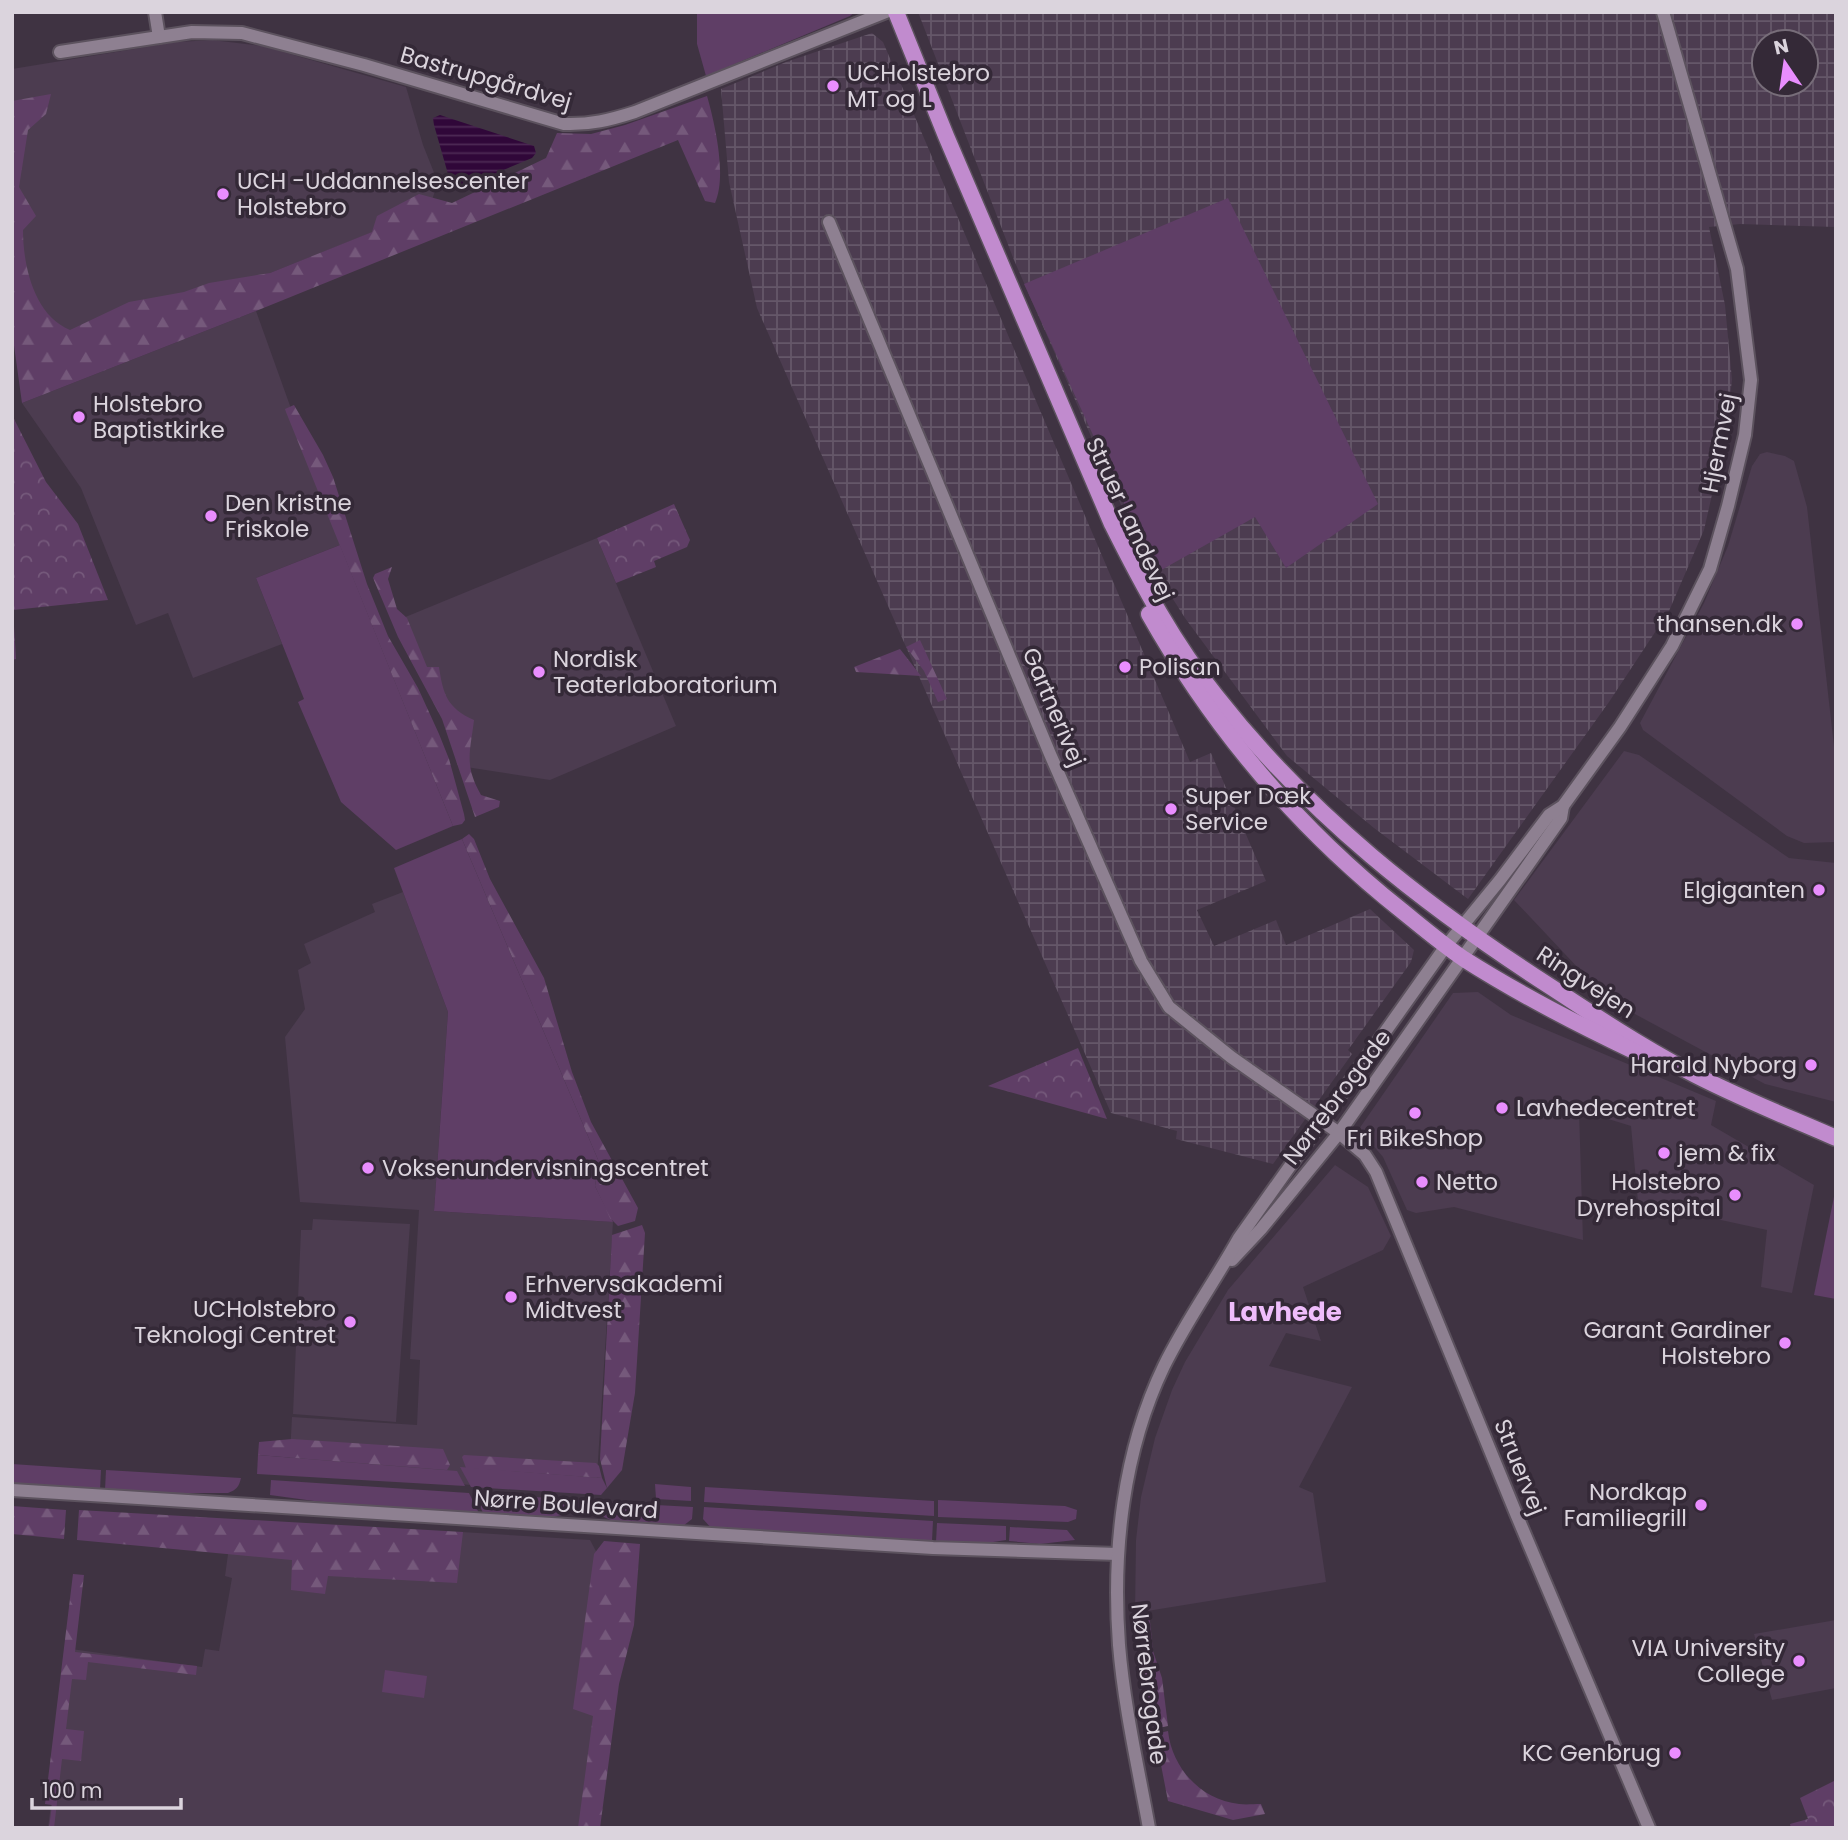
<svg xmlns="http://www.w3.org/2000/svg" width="1848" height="1840" viewBox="0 0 1848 1840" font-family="Poppins,sans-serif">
<defs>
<pattern id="industrial-grid" width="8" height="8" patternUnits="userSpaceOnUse" patternTransform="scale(1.75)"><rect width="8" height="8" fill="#4c3c50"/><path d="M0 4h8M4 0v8" fill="none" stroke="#655769"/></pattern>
<pattern id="forest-firs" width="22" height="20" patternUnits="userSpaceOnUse" patternTransform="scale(1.75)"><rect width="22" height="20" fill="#5f3e66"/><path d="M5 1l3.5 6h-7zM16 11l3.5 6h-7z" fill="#75597b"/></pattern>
<pattern id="park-crowns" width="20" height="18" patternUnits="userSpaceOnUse" patternTransform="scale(1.75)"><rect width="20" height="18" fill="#5f3e66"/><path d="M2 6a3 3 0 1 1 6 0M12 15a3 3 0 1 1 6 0" fill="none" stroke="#75597b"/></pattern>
<pattern id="water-rules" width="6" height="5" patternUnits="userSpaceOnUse" patternTransform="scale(1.75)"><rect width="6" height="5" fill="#300739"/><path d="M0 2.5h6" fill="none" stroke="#4d2a55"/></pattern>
</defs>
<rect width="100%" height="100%" fill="#3f3342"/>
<g fill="#4c3c50">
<path d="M 212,40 L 262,46 L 406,87 L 423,145 L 435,175 L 436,188 L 432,200 L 373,232 L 85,347 L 75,349 L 12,269 L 12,69 L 177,42 Z"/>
<path d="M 256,311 L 340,545 L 256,578 L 282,644 L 193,678 L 168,613 L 136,625 L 81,488 L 22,403 Z"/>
<path d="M 1767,452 L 1785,456 L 1794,461 L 1807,507 L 1836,764 L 1836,842 L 1804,843 L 1787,836 L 1643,730 L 1640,723 L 1704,603 L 1728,546 L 1752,466 L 1760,454 Z"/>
<path d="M 597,538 L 676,726 L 550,780 L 466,767 L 403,618 Z"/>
<path d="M 1624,751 L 1639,755 L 1789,858 L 1836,863 L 1836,1102 L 1765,1084 L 1620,1006 L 1595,986 L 1514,900 Z"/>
<path d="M 403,892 L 448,1012 L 434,1211 L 613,1222 L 596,1493 L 289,1473 L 292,1417 L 417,1425 L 420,1360 L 410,1359 L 419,1210 L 300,1202 L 285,1037 L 305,1009 L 298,970 L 311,963 L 304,944 L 375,912 L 372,904 Z"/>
<path d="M 1478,992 L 1511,1015 L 1716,1101 L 1711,1125 L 1814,1185 L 1792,1293 L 1761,1287 L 1767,1230 L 1638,1202 L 1631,1126 L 1579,1110 L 1583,1240 L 1454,1207 L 1416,1213 L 1407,1210 L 1383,1157 L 1359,1129 L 1453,993 Z"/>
<path d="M 1335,1165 L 1368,1187 L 1391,1236 L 1383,1250 L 1303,1287 L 1321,1341 L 1286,1333 L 1269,1366 L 1352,1387 L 1299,1487 L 1313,1493 L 1326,1582 L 1135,1613 L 1136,1540 L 1141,1497 L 1155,1438 L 1172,1390 L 1185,1362 L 1228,1290 Z"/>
<path d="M 313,1219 L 410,1224 L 396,1422 L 293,1414 L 301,1230 L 312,1230 Z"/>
<path d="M 462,1532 L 590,1540 L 598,1555 L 613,1627 L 587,1828 L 48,1828 L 71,1649 L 202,1667 L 205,1649 L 219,1651 L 232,1578 L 225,1576 L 229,1547 L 459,1561 Z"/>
<path d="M 1836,1620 L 1836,1688 L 1772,1700 L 1754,1634 Z"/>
</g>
<g fill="url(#industrial-grid)" fill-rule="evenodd">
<path d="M 918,12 L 1836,12 L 1836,227 L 1740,224 L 1709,227 L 1725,305 L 1732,380 L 1725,437 L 1704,530 L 1669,611 L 1609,702 L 1468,899 L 1374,828 L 1287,756 L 1185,618 L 1138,544 L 1014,260 ZM 1764,42 L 1806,42 L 1806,84 L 1764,84 Z"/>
<path d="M 872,33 L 883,42 L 1190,762 L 1211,753 L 1266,881 L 1197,910 L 1214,946 L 1276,920 L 1286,945 L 1370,909 L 1414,950 L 1411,962 L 1348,1050 L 1352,1054 L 1273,1164 L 1176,1139 L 1177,1131 L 1111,1113 L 757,308 L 729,182 L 721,89 L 786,62 Z"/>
</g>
<g fill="#5f3e66">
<path d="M 855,12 L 850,16 L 706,76 L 697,44 L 697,12 Z"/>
<path d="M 1228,198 L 1378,504 L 1286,568 L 1255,517 L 1156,573 L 1024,284 Z"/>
<path d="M 340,545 L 453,826 L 396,850 L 341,802 L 298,702 L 304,699 L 256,578 Z"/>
<path d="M 462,839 L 599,1162 L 595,1186 L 613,1222 L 434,1211 L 448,1012 L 394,868 Z"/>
<path d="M 1836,1187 L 1836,1299 L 1814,1295 Z"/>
<path d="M 258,1455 L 457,1471 L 465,1486 L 257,1474 Z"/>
<path d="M 12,1464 L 101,1470 L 100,1490 L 12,1484 Z"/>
<path d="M 460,1467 L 602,1478 L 607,1488 L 601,1495 L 471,1487 Z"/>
<path d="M 106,1470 L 241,1478 C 239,1487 236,1490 228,1493 L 148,1493 L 105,1490 Z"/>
<path d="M 271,1480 L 469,1493 L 478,1511 L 477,1513 L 358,1507 L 270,1495 Z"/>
<path d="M 655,1484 L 691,1487 L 691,1501 L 656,1499 Z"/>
<path d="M 705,1487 L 934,1501 L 934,1516 L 704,1502 Z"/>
<path d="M 474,1493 L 549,1498 L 562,1515 L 553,1517 L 483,1513 Z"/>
<path d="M 555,1498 L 598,1501 L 591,1513 L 564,1511 Z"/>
<path d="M 938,1500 L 1065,1506 L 1077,1510 L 1076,1519 L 1068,1522 L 938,1517 Z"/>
<path d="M 602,1502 L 693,1507 L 692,1519 L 683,1526 C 663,1525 609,1527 597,1512 Z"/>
<path d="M 704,1507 L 933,1521 L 932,1541 L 931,1543 L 712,1529 L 703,1519 Z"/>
<path d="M 937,1523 L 1006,1526 L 1006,1540 L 974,1545 L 936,1542 Z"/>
<path d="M 1010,1527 L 1067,1530 L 1075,1540 L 1040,1544 L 1009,1541 Z"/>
<path d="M 385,1670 L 427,1676 L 424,1698 L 382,1692 Z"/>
</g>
<g fill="url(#forest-firs)">
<path d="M 51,94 L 46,114 L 28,130 L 19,187 L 36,216 L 23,230 C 23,266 34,315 70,330 L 129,302 L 184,292 L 209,283 L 270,273 L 372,232 L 377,216 L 419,194 L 452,203 L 546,158 L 557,133 L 591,134 L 625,125 L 707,96 C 715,124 727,176 715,203 L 705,201 L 678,140 L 256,311 L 22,403 L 12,331 L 12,101 Z"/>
<path d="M 294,405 L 323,455 L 333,477 L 367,584 L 388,636 L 418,688 L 439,734 L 449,759 L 464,814 L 465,820 L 462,824 L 453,826 L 286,412 L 285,409 Z"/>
<path d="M 392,567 L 388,579 L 397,609 L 407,618 L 427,667 L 439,667 C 443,694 447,708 474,720 C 470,753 464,765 481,795 L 500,801 L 499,807 L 475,817 L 442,719 L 398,637 L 373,578 L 375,574 Z"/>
<path d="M 920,640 L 947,699 L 938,702 L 924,671 L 906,647 Z"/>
<path d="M 900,649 L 921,676 L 856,672 L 854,667 Z"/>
<path d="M 469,834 L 474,839 L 490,879 L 544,978 L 572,1072 L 591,1122 L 638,1208 L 635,1221 L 618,1226 L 610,1218 L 595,1186 L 599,1162 L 462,839 Z"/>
<path d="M 642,1225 L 645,1233 L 635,1393 L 622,1470 L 607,1488 L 600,1459 L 612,1235 Z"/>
<path d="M 292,1439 L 443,1449 L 450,1465 L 447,1470 L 258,1455 L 259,1442 Z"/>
<path d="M 464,1455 L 596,1463 L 599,1466 L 602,1478 L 466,1468 L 462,1457 Z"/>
<path d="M 12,1506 L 66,1510 L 64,1539 L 12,1534 Z"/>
<path d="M 79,1510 L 463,1532 L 457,1583 L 328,1576 L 325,1594 L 291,1590 L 292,1560 L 77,1540 Z"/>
<path d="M 604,1541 L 640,1544 L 634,1625 L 619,1684 L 600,1828 L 578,1828 L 593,1716 L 573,1709 L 594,1554 Z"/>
<path d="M 73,1574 L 84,1575 L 75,1652 L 197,1666 L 196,1675 L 88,1662 L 86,1680 L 72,1679 L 66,1729 L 84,1731 L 81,1761 L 62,1759 L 54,1828 L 49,1828 L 52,1805 L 45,1804 Z"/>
<path d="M 1149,1612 L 1153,1651 L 1162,1678 L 1168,1726 L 1154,1729 L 1141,1659 L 1136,1615 Z"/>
<path d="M 1168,1731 C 1172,1768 1201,1800 1239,1804 C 1246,1805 1254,1804 1261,1804 L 1265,1814 L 1233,1820 L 1168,1801 L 1155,1734 Z"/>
</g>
<g fill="url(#park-crowns)">
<path d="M 12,415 L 46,482 L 78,524 L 108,600 L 13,610 L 16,659 L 12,660 Z"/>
<path d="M 674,504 L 690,540 L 687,547 L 654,561 L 656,567 L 616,583 L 597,538 Z"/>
<path d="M 1078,1048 L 1107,1119 L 988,1086 Z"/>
<path d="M 1836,1780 L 1836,1828 L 1791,1828 L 1790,1824 L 1808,1819 L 1800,1798 Z"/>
</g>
<path fill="url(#water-rules)" d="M 440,115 L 534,146 L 536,153 L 532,158 L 456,190 L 452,188 L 434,125 L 433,118 Z"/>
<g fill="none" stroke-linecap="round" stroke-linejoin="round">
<g stroke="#5c525e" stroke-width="16">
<g id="minor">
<path d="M 155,12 L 159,37"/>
<path d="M 60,52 L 192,32 L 242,33 L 364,65 L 564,124 C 590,125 610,120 635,112 L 886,12"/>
<path d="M 829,222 L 1050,754 L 1141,961 L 1169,1007 L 1231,1057 L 1339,1133 L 1365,1155 L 1376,1172 L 1517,1516 L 1649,1828"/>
<path d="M 1232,1260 L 1261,1229 L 1339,1133 L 1561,818 L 1563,806"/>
<path d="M 12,1490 L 933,1548 L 1118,1554"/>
<path d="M 1149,1828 C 1138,1767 1124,1706 1119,1645 C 1112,1551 1123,1451 1164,1366 C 1186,1321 1215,1281 1239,1238 L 1446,946 L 1500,880 L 1549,815 L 1563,806 L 1620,727 L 1672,646 L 1710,569 L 1728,506 L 1745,435 L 1751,380 L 1737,269 L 1663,12"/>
</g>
</g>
<g stroke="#5c525e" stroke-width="19">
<g id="major">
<path d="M 896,12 L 946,136 L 1112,524 C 1142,584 1174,644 1216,696 C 1309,815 1425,906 1551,987 C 1595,1016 1639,1045 1686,1070 C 1734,1096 1786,1116 1836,1138"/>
<path d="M 1149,614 C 1214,729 1298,828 1401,910 C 1422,927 1442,944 1464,959 C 1519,994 1577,1024 1636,1052"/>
</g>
</g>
<use href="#minor" stroke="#8e8091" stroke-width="12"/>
<use href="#major" stroke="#c18bce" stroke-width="16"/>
</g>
<g fill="#e98dfe" stroke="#342937" stroke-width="2.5">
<circle cx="833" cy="86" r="7"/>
<circle cx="223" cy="194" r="7"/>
<circle cx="79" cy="417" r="7"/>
<circle cx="211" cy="516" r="7"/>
<circle cx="1797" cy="624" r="7"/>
<circle cx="1125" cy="667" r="7"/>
<circle cx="539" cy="672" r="7"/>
<circle cx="1171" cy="809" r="7"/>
<circle cx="1819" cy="890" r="7"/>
<circle cx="1811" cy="1065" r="7"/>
<circle cx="1502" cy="1108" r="7"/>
<circle cx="1415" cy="1113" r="7"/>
<circle cx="1664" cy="1153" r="7"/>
<circle cx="368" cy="1168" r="7"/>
<circle cx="1422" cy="1182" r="7"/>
<circle cx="1735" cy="1195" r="7"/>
<circle cx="511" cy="1297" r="7"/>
<circle cx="350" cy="1322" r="7"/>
<circle cx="1785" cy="1343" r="7"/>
<circle cx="1701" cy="1505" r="7"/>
<circle cx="1799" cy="1661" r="7"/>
<circle cx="1675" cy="1753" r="7"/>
</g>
<g text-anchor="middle" stroke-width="7" stroke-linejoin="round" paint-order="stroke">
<g font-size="23" fill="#dbd4dd" stroke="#342937" text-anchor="start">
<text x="847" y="81">UCHolstebro<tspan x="847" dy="26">MT og L</tspan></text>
<text x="237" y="189">UCH -Uddannelsescenter<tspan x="237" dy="26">Holstebro</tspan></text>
<text x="93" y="412">Holstebro<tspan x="93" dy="26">Baptistkirke</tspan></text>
<text x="225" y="511">Den kristne<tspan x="225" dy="26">Friskole</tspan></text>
<text x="1783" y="632" text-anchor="end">thansen.dk</text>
<text x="553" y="667">Nordisk<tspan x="553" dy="26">Teaterlaboratorium</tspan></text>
<text x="1139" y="675">Polisan</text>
<text x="1185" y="804">Super Dæk<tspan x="1185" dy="26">Service</tspan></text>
<text x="1805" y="898" text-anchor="end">Elgiganten</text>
<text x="1797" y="1073" text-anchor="end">Harald Nyborg</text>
<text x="1516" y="1116">Lavhedecentret</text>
<text x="1415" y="1146" text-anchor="middle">Fri BikeShop</text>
<text x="1678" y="1161">jem &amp; fix</text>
<text x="382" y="1176">Voksenundervisningscentret</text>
<text x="1436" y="1190">Netto</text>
<text x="1721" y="1190" text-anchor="end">Holstebro<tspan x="1721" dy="26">Dyrehospital</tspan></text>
<text x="525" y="1292">Erhvervsakademi<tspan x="525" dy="26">Midtvest</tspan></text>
<text x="336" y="1317" text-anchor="end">UCHolstebro<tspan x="336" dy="26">Teknologi Centret</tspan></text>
<text x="1771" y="1338" text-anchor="end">Garant Gardiner<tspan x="1771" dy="26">Holstebro</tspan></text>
<text x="1687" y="1500" text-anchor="end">Nordkap<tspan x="1687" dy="26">Familiegrill</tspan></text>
<text x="1785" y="1656" text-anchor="end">VIA University<tspan x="1785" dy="26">College</tspan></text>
<text x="1661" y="1761" text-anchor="end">KC Genbrug</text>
</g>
<g font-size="23" fill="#dbd4dd" stroke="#342937">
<text transform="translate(486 78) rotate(16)" y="8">Bastrupgårdvej</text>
<text transform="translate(1719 443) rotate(-79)" y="8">Hjermvej</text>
<text transform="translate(1130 519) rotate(65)" y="8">Struer Landevej</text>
<text transform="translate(1054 707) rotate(67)" y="8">Gartnerivej</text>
<text transform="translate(1586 982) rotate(33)" y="8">Ringvejen</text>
<text transform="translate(1337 1097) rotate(-53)" y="8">Nørrebrogade</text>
<text transform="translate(1520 1467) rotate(68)" y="8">Struervej</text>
<text transform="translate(566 1504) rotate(4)" y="8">Nørre Boulevard</text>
<text transform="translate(1149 1684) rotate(83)" y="8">Nørrebrogade</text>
</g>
<g font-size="26" font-weight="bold" fill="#efbdfb" stroke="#342937">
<text x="1285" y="1321">Lavhede</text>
</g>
</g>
<rect width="1848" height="1840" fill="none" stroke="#dbd4dd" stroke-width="28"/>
<g transform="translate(1785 63) rotate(347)"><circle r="33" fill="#342937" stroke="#776d79" stroke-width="2"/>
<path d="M0-5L12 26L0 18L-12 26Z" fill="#e98dfe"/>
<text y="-10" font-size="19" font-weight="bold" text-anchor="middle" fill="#dbd4dd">N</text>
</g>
<path d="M32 1798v10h149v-10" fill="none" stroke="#dbd4dd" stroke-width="3.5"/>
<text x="42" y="1798" font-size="21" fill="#dbd4dd" stroke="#342937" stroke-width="5" paint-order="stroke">100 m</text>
</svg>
